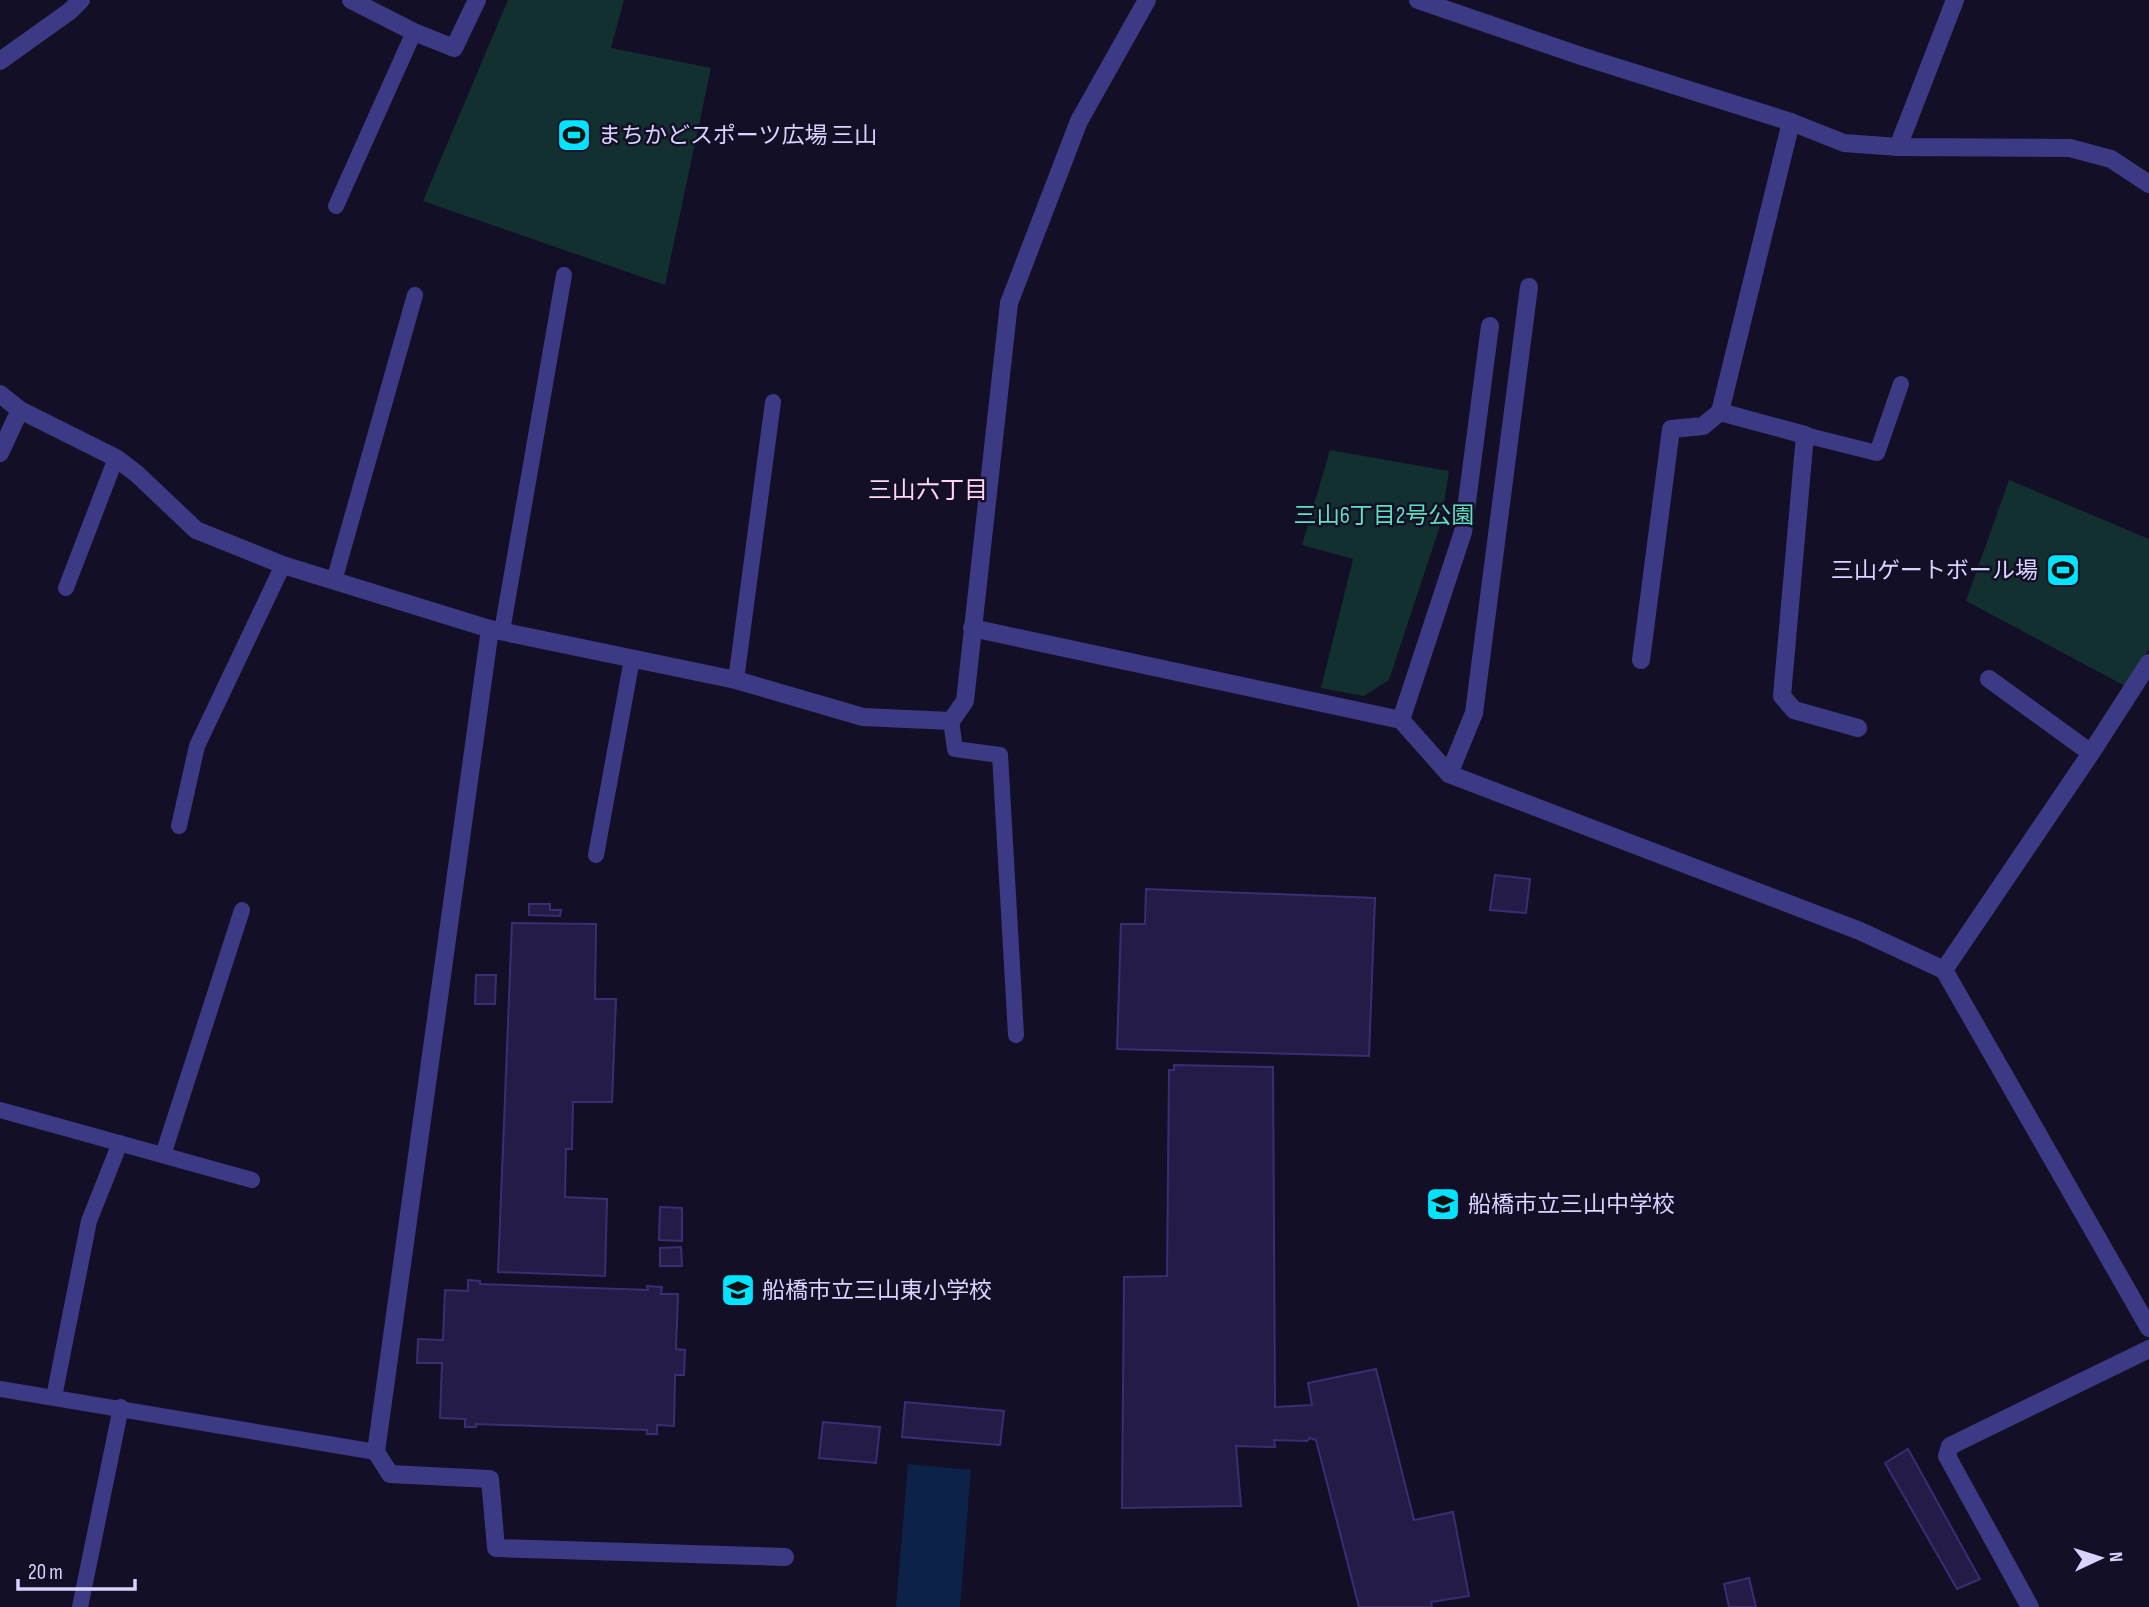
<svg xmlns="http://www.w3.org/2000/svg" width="2149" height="1607" viewBox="0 0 2149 1607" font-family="'Sofia Sans Condensed','Noto Sans JP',sans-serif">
<rect width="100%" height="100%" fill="#130f26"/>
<g fill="#12302f">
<path d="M 508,0 L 624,0 L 611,48 L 711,68 L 665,285 L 423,201 Z"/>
<path d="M 1330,450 L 1449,471 L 1441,523 L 1389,680 L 1364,696 L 1321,688 L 1353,559 L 1302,545 Z"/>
<path d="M 2009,480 L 2149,539 L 2149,649 L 2125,686 L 1966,601 Z"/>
</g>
<path fill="#0c2248" d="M 908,1464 L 971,1470 L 960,1607 L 896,1607 Z"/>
<g fill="#241b47" stroke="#3b2d73" stroke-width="2">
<path d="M 1495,875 L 1530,879 L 1526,913 L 1490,910 Z"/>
<path d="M 1146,889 L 1375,898 L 1369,1056 L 1117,1049 L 1121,924 L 1145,924 Z"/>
<path d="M 529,904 L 550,904 L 550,910 L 561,910 L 560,916 L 529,915 Z"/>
<path d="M 512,923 L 596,924 L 595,999 L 616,999 L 612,1102 L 573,1102 L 572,1149 L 566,1149 L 565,1197 L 607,1199 L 605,1276 L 498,1272 Z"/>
<path d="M 476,975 L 496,975 L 495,1004 L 475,1004 Z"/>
<path d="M 1174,1065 L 1273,1067 L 1275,1407 L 1312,1405 L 1308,1383 L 1376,1369 L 1414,1520 L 1453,1512 L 1469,1596 L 1431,1602 L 1432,1607 L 1359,1607 L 1316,1440 L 1310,1438 L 1307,1441 L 1274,1440 L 1275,1447 L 1236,1446 L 1241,1506 L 1122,1508 L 1124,1277 L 1167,1276 L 1169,1070 L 1174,1070 Z"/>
<path d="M 660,1207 L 682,1208 L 682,1241 L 659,1240 Z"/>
<path d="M 681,1247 L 682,1266 L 660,1266 L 660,1248 Z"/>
<path d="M 468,1280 L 480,1281 L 480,1284 L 648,1290 L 647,1286 L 662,1287 L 661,1294 L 678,1294 L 676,1349 L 685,1350 L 684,1375 L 675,1375 L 674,1426 L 657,1425 L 657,1434 L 647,1434 L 647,1430 L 476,1424 L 476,1427 L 465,1427 L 465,1419 L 440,1418 L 442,1363 L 417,1363 L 418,1339 L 443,1340 L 445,1290 L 468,1291 Z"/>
<path d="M 905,1402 L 1004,1411 L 1000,1445 L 902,1437 Z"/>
<path d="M 823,1422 L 880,1427 L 876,1463 L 819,1458 Z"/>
<path d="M 1908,1449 L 1980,1579 L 1957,1589 L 1885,1463 Z"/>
<path d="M 1749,1578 L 1756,1607 L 1729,1607 L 1724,1584 Z"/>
</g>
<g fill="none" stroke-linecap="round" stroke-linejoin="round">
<g stroke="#3d3a85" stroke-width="16">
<path d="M 336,206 L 414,32"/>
<path d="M 1805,435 L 1877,453 L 1901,384"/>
<path d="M 334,581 L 415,295"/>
<path d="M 66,588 L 116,458"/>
<path d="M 502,631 L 564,275"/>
<path d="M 736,680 L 773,402"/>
<path d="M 951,721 L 955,749 L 1000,755 L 1016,1035"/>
<path d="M 179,826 L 197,746 L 283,565"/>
<path d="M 596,855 L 632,659"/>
<path d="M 0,1110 L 252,1180"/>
<path d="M 163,1155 L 242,910"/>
<path d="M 0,1389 L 376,1452"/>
<path d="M 54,1397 L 89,1221 L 120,1143"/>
<path d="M 80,1607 L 121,1407"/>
</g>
<g stroke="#3d3a85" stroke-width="18">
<path d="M 351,0 L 414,32 L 454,48 L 477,0"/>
<path d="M 1418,0 L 1584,57 L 1791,122 L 1844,143 L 1898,147 L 2070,148 L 2111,159 L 2149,184"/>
<path d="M 0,61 L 70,11 L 81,0"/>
<path d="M 1898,147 L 1955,0"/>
<path d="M 0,394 L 20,410 L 116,458 L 137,474 L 196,530 L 283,565 L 490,629 L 736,680 L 863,717 L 951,721 L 965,701 L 1009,303 L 1079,121 L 1147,0"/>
<path d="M 1720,412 L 1805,435 L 1782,696 L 1794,710 L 1858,728"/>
<path d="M 0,453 L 20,410"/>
<path d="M 972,628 L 1401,720 L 1449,774 L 1860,931 L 1944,970 L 2149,1328"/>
<path d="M 490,629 L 376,1452 L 390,1474 L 490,1479 L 496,1548 L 785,1557"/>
<path d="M 1641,660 L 1671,429 L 1703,426 L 1720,412 L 1791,122"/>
<path d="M 1989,679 L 2091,753"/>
<path d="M 1401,720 L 1463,532 L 1490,326"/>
<path d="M 1449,774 L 1474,713 L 1529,287"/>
<path d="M 1944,970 L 2091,753 L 2149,663"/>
<path d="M 2030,1607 L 1947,1456 L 1950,1446 L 2149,1349"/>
</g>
</g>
<defs>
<g id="stadium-square" transform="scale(1.75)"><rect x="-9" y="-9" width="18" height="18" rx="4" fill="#00e5ff" stroke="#130f26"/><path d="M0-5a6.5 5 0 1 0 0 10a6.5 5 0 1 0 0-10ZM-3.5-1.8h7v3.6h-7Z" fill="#111"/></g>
<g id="school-square" transform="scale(1.75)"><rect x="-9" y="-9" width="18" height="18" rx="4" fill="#00e5ff" stroke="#130f26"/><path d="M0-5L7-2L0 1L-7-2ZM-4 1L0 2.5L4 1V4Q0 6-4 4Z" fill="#111"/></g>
</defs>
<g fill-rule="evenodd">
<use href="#stadium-square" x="574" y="135"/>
<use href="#stadium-square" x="2063" y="570"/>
<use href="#school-square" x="1443" y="1204"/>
<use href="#school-square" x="738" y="1290"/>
</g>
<g text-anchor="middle" stroke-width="5" stroke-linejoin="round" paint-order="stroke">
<g font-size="23" fill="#d9d4ff" stroke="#130f26" text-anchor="start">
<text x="598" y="143">まちかどスポーツ広場 三山</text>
<text x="2038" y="578" text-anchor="end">三山ゲートボール場</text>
<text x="1468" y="1212">船橋市立三山中学校</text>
<text x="762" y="1298">船橋市立三山東小学校</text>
</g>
<g font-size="23" fill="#5fe0c0" stroke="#130f26">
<text x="1384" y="523">三山6丁目2号公園</text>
</g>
<g font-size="24" fill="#ffd6f0" stroke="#130f26">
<text x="928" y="498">三山六丁目</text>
</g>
</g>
<g transform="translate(2100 1558) rotate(86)" stroke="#130f26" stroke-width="5" paint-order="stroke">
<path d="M0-5L12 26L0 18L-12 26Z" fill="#d9d4ff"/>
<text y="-10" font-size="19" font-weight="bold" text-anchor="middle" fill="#d9d4ff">N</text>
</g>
<path d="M18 1579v10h117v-10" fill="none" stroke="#d9d4ff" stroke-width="3.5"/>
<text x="28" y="1579" font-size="21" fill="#d9d4ff" stroke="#130f26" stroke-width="5" paint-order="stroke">20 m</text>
</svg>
